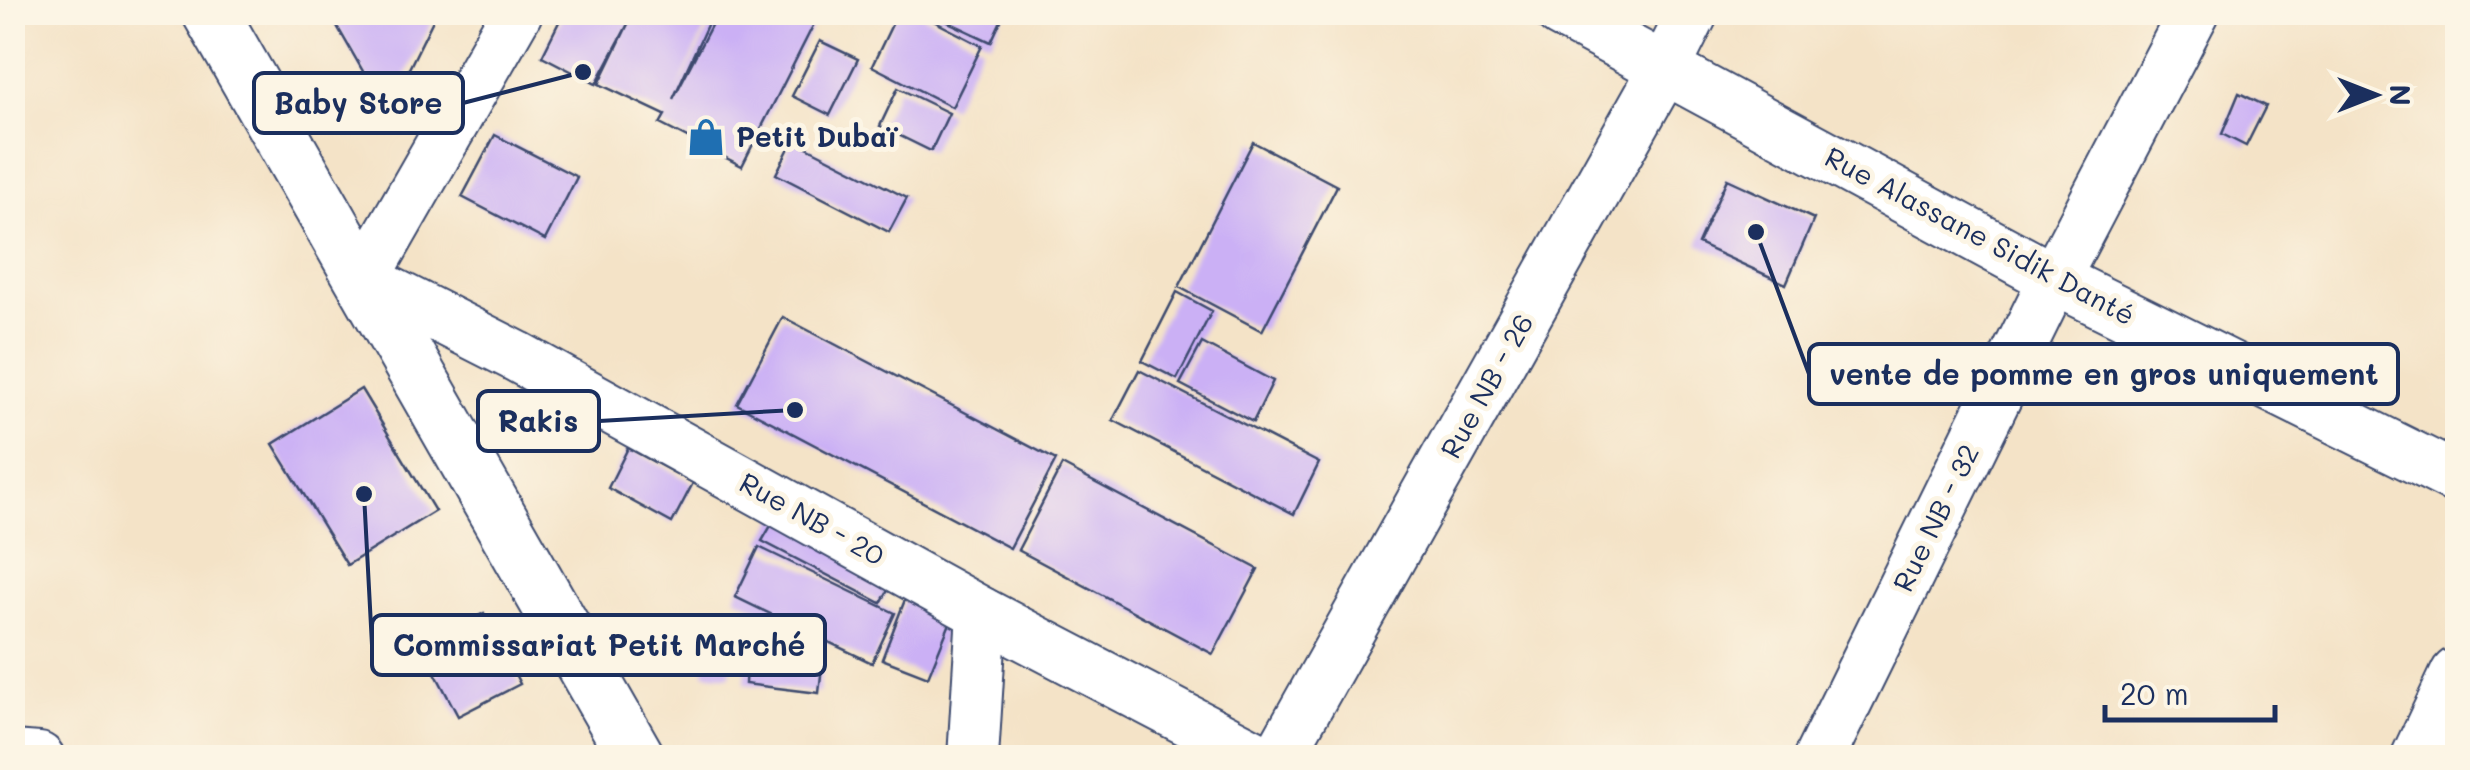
<svg xmlns="http://www.w3.org/2000/svg" width="2470" height="770" viewBox="0 0 2470 770" font-family="Mali,sans-serif">
<rect width="100%" height="100%" fill="#fcf5e5"/>
<filter id="ink" filterUnits="userSpaceOnUse"><feTurbulence type="fractalNoise" baseFrequency=".01" numOctaves="2"/><feDisplacementMap in="SourceGraphic" scale="20" xChannelSelector="R" yChannelSelector="G"/><feConvolveMatrix kernelMatrix="1 2 1 2 8 2 1 2 1" color-interpolation-filters="sRGB"/></filter>
<filter id="wash" filterUnits="userSpaceOnUse"><feTurbulence type="fractalNoise" baseFrequency=".0048" numOctaves="4" result="noise"/><feDisplacementMap in="SourceGraphic" scale="40" xChannelSelector="R" yChannelSelector="G"/><feGaussianBlur stdDeviation="2.25" result="paint"/><feColorMatrix in="noise" values="0 0 0 0 0 0 0 0 0 0 0 0 0 0 0 0 0 1.4 0 .05"/><feComposite in="paint" operator="in"/></filter>
<g filter="url(#wash)">
<rect width="100%" height="100%" fill="#f4e3c7"/>
<g id="blocks">
<g fill="#cbb0f5">
<path d="M 329,12 L 437,12 L 387,113 Z"/>
<path d="M 564,12 L 713,12 L 673,99 L 718,12 L 820,12 L 742,166 L 660,124 L 665,115 L 599,84 L 629,22 L 596,84 L 542,56 Z"/>
<path d="M 898,12 L 916,12 L 982,46 L 952,107 L 872,66 Z"/>
<path d="M 927,12 L 1005,12 L 991,42 Z"/>
<path d="M 820,41 L 858,59 L 830,115 L 792,96 Z"/>
<path d="M 898,88 L 949,113 L 931,151 L 880,126 Z"/>
<path d="M 2239,93 L 2266,106 L 2246,146 L 2222,134 Z"/>
<path d="M 495,135 L 577,177 L 545,240 L 462,197 Z"/>
<path d="M 793,140 L 907,198 L 889,232 L 776,174 Z"/>
<path d="M 1253,142 L 1337,186 L 1262,331 L 1179,287 Z"/>
<path d="M 1727,179 L 1814,219 L 1786,284 L 1698,244 Z"/>
<path d="M 1177,292 L 1212,311 L 1177,379 L 1142,361 Z"/>
<path d="M 783,317 L 1056,460 L 1010,548 L 737,404 Z"/>
<path d="M 1202,343 L 1273,381 L 1253,422 L 1180,384 Z"/>
<path d="M 1139,370 L 1319,463 L 1294,514 L 1113,420 Z"/>
<path d="M 361,389 L 435,511 L 347,565 L 273,444 Z"/>
<path d="M 628,448 L 693,483 L 672,523 L 608,488 Z"/>
<path d="M 1062,465 L 1258,569 L 1213,654 L 1018,550 Z"/>
<path d="M 776,517 L 894,579 L 881,603 L 762,541 Z"/>
<path d="M 759,547 L 895,613 L 872,663 L 735,597 Z"/>
<path d="M 908,592 L 955,611 L 928,677 L 882,659 Z"/>
<path d="M 484,613 L 520,684 L 458,716 L 421,646 Z"/>
<path d="M 710,618 L 736,620 L 730,676 L 704,673 Z"/>
<path d="M 748,625 L 823,657 L 819,693 L 745,684 Z"/>
</g>
</g>
</g>
<g filter="url(#ink)">
<use href="#blocks" fill-opacity="0" stroke="#3c4a6e" stroke-width="2.5"/>
<g fill="none" stroke-linecap="round" stroke-linejoin="round">
<g stroke="#3c4a6e" stroke-width="54">
<g id="minor">
<path d="M 517,12 L 364,279 L 516,356 L 982,613 L 1260,758"/>
<path d="M 1560,12 L 2054,279 L 2458,479"/>
<path d="M 12,756 L 39,758"/>
<path d="M 973,758 L 982,613"/>
<path d="M 1278,758 L 1665,68 L 1693,12"/>
<path d="M 1819,758 L 2054,279 L 2194,12"/>
</g>
</g>
<g stroke="#3c4a6e" stroke-width="59">
<g id="tertiary">
<path d="M 210,12 L 637,758"/>
<path d="M 2419,758 L 2458,675"/>
</g>
</g>
<use href="#minor" stroke="#fff" stroke-width="50"/>
<use href="#tertiary" stroke="#fff" stroke-width="55"/>
</g>
</g>
<defs>
<g id="shop-bare" transform="scale(3)"><path d="M-5-2.5h2.3a2.7 3.5 0 0 1 5.4 0H5L5.5 6h-11ZM-1.5-2.5h3a1.5 2.3 0 0 0-3 0Z" fill="#1f6fb2" stroke="#fcf5e5" stroke-width="2.5" paint-order="stroke"/></g>
</defs>
<g fill-rule="evenodd">
<use href="#shop-bare" x="706" y="137"/>
</g>
<g text-anchor="middle" stroke-width="10" stroke-linejoin="round" paint-order="stroke">
<g font-size="28" font-weight="bold" fill="#1b2f5e" stroke="#fcf5e5" text-anchor="start">
<text x="736" y="147">Petit Dubaï</text>
</g>
<g font-size="28" fill="#1b2f5e" stroke="#fcf5e5">
<text transform="translate(1980 236) rotate(28)" y="10">Rue Alassane Sidik Danté</text>
<text transform="translate(1487 386) rotate(-61)" y="10">Rue NB - 26</text>
<text transform="translate(1936 518) rotate(-64)" y="10">Rue NB - 32</text>
<text transform="translate(812 519) rotate(29)" y="10">Rue NB - 20</text>
</g>
</g>
<path fill="none" stroke="#1b2f5e" stroke-width="4" d="M583 72L463 103M1756 232L1809 374M795 410L599 421M364 494L372 645"/>
<g fill="#1b2f5e" stroke="#fcf5e5" stroke-width="4">
<circle cx="583" cy="72" r="10"/>
<circle cx="1756" cy="232" r="10"/>
<circle cx="795" cy="410" r="10"/>
<circle cx="364" cy="494" r="10"/>
</g>
<g fill="#fcf5e5" stroke="#1b2f5e" stroke-width="4">
<rect x="254" y="73" width="209" height="60" rx="10"/>
<rect x="1809" y="344" width="589" height="60" rx="10"/>
<rect x="478" y="391" width="121" height="60" rx="10"/>
<rect x="372" y="615" width="453" height="60" rx="10"/>
</g>
<g font-size="30" text-anchor="middle" font-weight="bold" fill="#1b2f5e">
<text x="358" y="114">Baby Store</text>
<text x="2104" y="385">vente de pomme en gros uniquement</text>
<text x="538" y="432">Rakis</text>
<text x="599" y="656">Commissariat Petit Marché</text>
</g>
<rect width="2470" height="770" fill="none" stroke="#fcf5e5" stroke-width="50"/>
<g transform="translate(2375 95) rotate(90)" stroke="#fcf5e5" stroke-width="8" paint-order="stroke">
<path d="M0-8L18 38L0 25L-18 38Z" fill="#1b2f5e"/>
<text y="-15" font-size="28" font-weight="bold" text-anchor="middle" fill="#1b2f5e">N</text>
</g>
<path d="M2105 705v15h170v-15" fill="none" stroke="#1b2f5e" stroke-width="5"/>
<text x="2120" y="705" font-size="30" fill="#1b2f5e" stroke="#fcf5e5" stroke-width="8" paint-order="stroke">20 m</text>
</svg>
